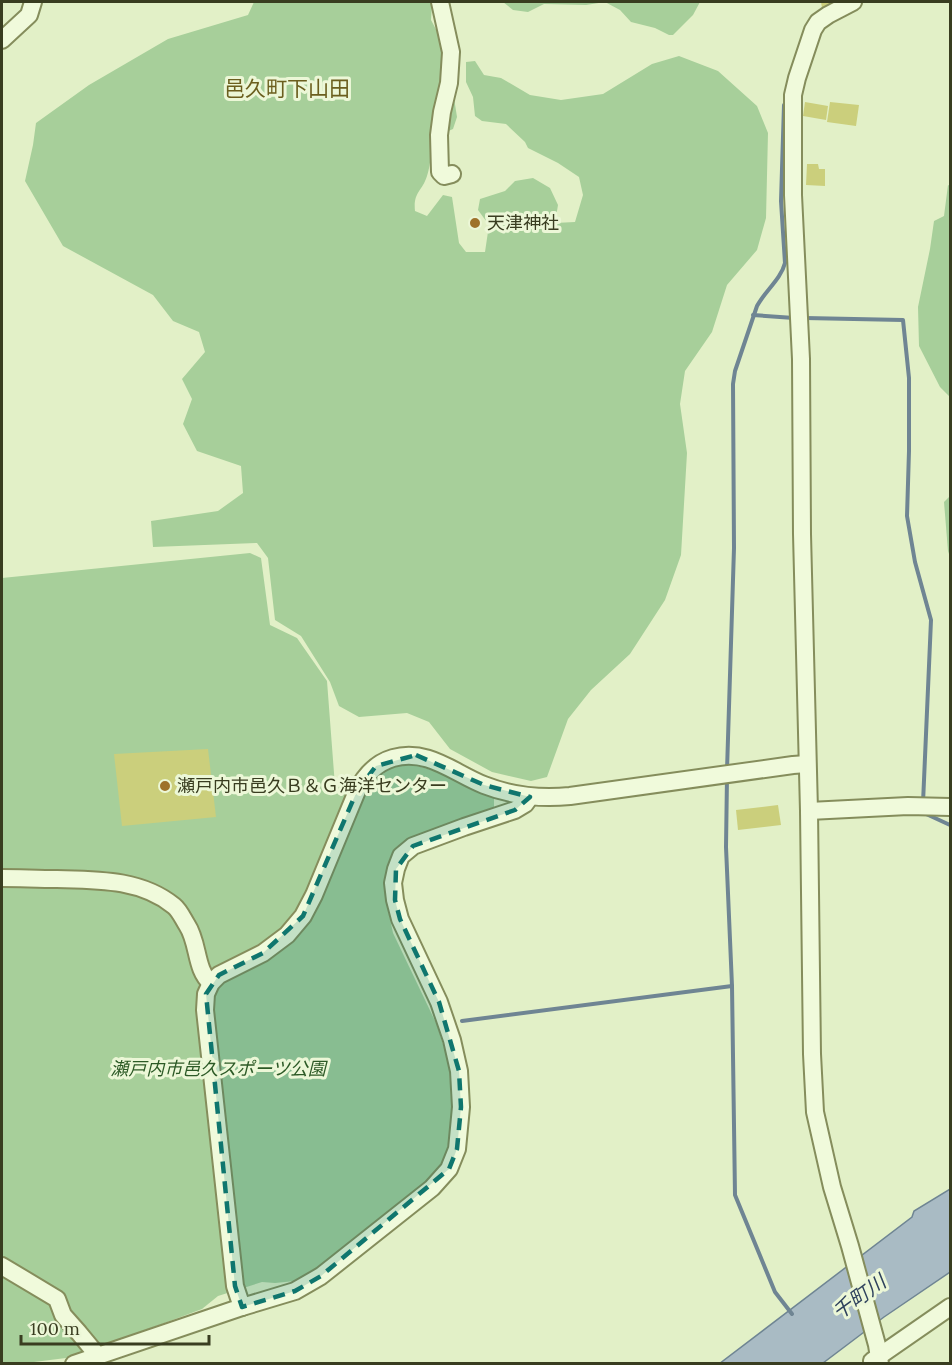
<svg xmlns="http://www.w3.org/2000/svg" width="952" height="1365" viewBox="0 0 952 1365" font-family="Lora,'Noto Sans JP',serif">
<rect width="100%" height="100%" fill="#e2f0c7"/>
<g fill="#a7cf9a">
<path d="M 254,2 L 435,2 L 432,4 L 431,20 L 439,35 L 443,63 L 440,76 L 442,87 L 454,98 L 457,117 L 453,129 L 432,138 C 431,151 431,164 427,176 C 422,192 413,192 415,211 L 427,216 L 443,195 L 452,197 L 459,243 L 466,252 L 485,252 L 489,225 L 478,210 L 480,199 L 505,191 L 515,181 L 533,178 L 550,188 L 558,205 L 555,223 L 575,222 L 583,195 L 579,177 L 558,163 L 528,148 L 525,142 L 506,124 L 482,121 L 475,116 L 473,97 L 466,82 L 466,62 L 475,61 L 484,75 L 501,78 L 530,95 L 561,100 L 603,94 L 652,64 L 679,56 L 718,71 L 757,106 L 768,133 L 766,218 L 757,250 L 727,285 L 712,332 L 685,371 L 680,404 L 687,453 L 681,555 L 665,600 L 630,654 L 591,690 L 568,719 L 547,777 L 531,781 L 492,772 L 450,749 L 429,722 L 407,713 L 359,717 L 339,706 L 330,682 L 301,636 L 275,620 L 268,558 L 257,543 L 153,547 L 151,521 L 218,511 L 243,493 L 241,466 L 197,451 L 183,424 L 192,399 L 182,379 L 205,352 L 199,332 L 173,321 L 153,295 L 63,246 L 25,181 L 33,145 L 36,123 L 89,85 L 168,39 L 248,15 Z"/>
<path d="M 503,2 L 700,2 L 693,15 L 673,35 L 669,35 L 655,28 L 631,22 L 620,10 L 605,2 L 586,5 L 544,4 L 528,12 L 513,10 Z"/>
<path d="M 948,185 L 950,186 L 950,397 L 940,387 L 919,346 L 918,307 L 930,249 L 934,221 L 944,216 Z"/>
<path d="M 950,496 L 950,557 L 948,551 L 944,502 Z"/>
<path d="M 250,553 L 261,558 L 270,625 L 297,638 L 327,681 L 335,786 L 365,794 L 375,780 L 391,768 L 410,764 L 435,771 L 494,796 L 494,809 L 422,834 L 387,872 L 387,905 L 393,933 L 437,1025 L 449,1064 L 452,1118 L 446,1157 L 424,1185 L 325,1267 L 295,1281 L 275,1283 L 262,1282 L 218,1296 L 202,1309 L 162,1324 L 66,1358 L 26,1363 L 2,1363 L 2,578 Z"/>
</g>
<path fill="#a9bbc4" stroke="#6f8593" stroke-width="1.5" d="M 950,1189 L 950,1272 L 884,1317 L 823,1363 L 719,1364 L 912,1217 L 914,1211 Z"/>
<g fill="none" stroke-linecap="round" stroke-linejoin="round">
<g stroke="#6f8593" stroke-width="4">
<path d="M 753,315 L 794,318"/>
<path d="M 805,318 L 903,320 L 909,378 L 909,451 L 907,516 L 915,562 L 931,620 L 923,803"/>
<path d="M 727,770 L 734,548 L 733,384 L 735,371 L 757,306 C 765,291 781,279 785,263 L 781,201 L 784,105"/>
<path d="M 727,777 L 726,847 L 732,986 L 735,1195 L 775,1292 L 792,1314"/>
<path d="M 924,813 L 950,825"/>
<path d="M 462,1021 L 732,986"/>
</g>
</g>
<g fill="#cbcf7c">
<path d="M 821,2 L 844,2 L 822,8 Z"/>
<path d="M 805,102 L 828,106 L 826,120 L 803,116 Z"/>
<path d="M 830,102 L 859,105 L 856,126 L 827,122 Z"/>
<path d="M 807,164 L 818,164 L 819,169 L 825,169 L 825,186 L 806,185 Z"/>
<path d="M 208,749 L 216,817 L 122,826 L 114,754 Z"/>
<path d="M 778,805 L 781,825 L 738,830 L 736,810 Z"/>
</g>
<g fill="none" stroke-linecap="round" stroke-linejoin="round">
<g stroke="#858d5c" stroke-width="20">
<g id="minor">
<path d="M 440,2 L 451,52 L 449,83 L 442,112 L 439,135 L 440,172 L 444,176 L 452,174"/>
<path d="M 853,2 L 828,15 L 818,22 L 813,30 L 797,78 L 793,95 L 793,195 L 801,359 L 802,534 L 809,811 L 812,1054 L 815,1112 L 832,1187 L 850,1246 L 877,1345 L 880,1364"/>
<path d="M 2,40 L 29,15 L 33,2"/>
<path d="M 809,811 L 908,806 L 950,807"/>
<path d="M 2,878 C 20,878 38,879 57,879 C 97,880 141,879 174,906 C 180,911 183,919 187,925 C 199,943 195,970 211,983"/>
<path d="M 2,1266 L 57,1299 L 63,1315 L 79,1333 L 98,1356"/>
<path d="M 242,1307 L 295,1291 L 321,1276 L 432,1188 L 449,1169 L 457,1149 L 461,1107 L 459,1071 L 452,1040 L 439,1002 L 400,919 L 395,900 L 393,883 L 396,869 L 401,856 L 413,846 L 464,827 L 515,810 L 525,804 L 530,797"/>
<path d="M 872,1361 L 950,1307"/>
<path d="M 74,1364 L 242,1307 L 235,1286 L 205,1010 L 206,994 L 211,983 L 219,975 L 263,953 L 287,935 L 303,916 L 314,895 L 357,791 C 365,775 376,763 393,758 C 427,748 454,773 484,785 C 512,796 540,799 570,796 L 793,765 L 807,764"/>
</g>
</g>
<use href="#minor" stroke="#f0fadb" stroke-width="16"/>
</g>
<path fill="#0f766e" fill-opacity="0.2" stroke="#0f766e" stroke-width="4.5" stroke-dasharray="12 8" stroke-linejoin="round" d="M 416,755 L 484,785 L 530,797 L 515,810 L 413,846 L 396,869 L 395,900 L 400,919 L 439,1002 L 459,1071 L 461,1107 L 457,1149 L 449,1169 L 321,1276 L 295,1291 L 242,1307 L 235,1286 L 206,994 L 219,975 L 263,953 L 303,916 L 357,791 L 376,766 Z"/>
<g fill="#9e722a" stroke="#ecf7d7" stroke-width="2">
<circle cx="475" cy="223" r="6"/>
<circle cx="165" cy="786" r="6"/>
</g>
<g text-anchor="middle" stroke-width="6" stroke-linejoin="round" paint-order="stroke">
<g font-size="18" fill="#393d20" stroke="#ecf7d7" text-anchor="start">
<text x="487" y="229">天津神社</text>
<text x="177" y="792">瀬戸内市邑久Ｂ＆Ｇ海洋センター</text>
</g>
<g font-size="18" font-style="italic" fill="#2c5a26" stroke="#ecf7d7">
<text x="218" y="1075">瀬戸内市邑久スポーツ公園</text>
</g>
<g font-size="20" font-style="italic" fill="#2f425d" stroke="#ecf7d7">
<text transform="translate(859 1297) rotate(-36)" y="7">千町川</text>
</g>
<g font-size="21" fill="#6b5f1e" stroke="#ecf7d7">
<text x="287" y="96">邑久町下山田</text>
</g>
</g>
<rect width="952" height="1365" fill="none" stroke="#393d20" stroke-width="6"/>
<path d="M21 1335v9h188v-9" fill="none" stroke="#393d20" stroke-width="3"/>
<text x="30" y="1335" font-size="18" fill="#393d20" stroke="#ecf7d7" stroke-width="4.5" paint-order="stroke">100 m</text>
</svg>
